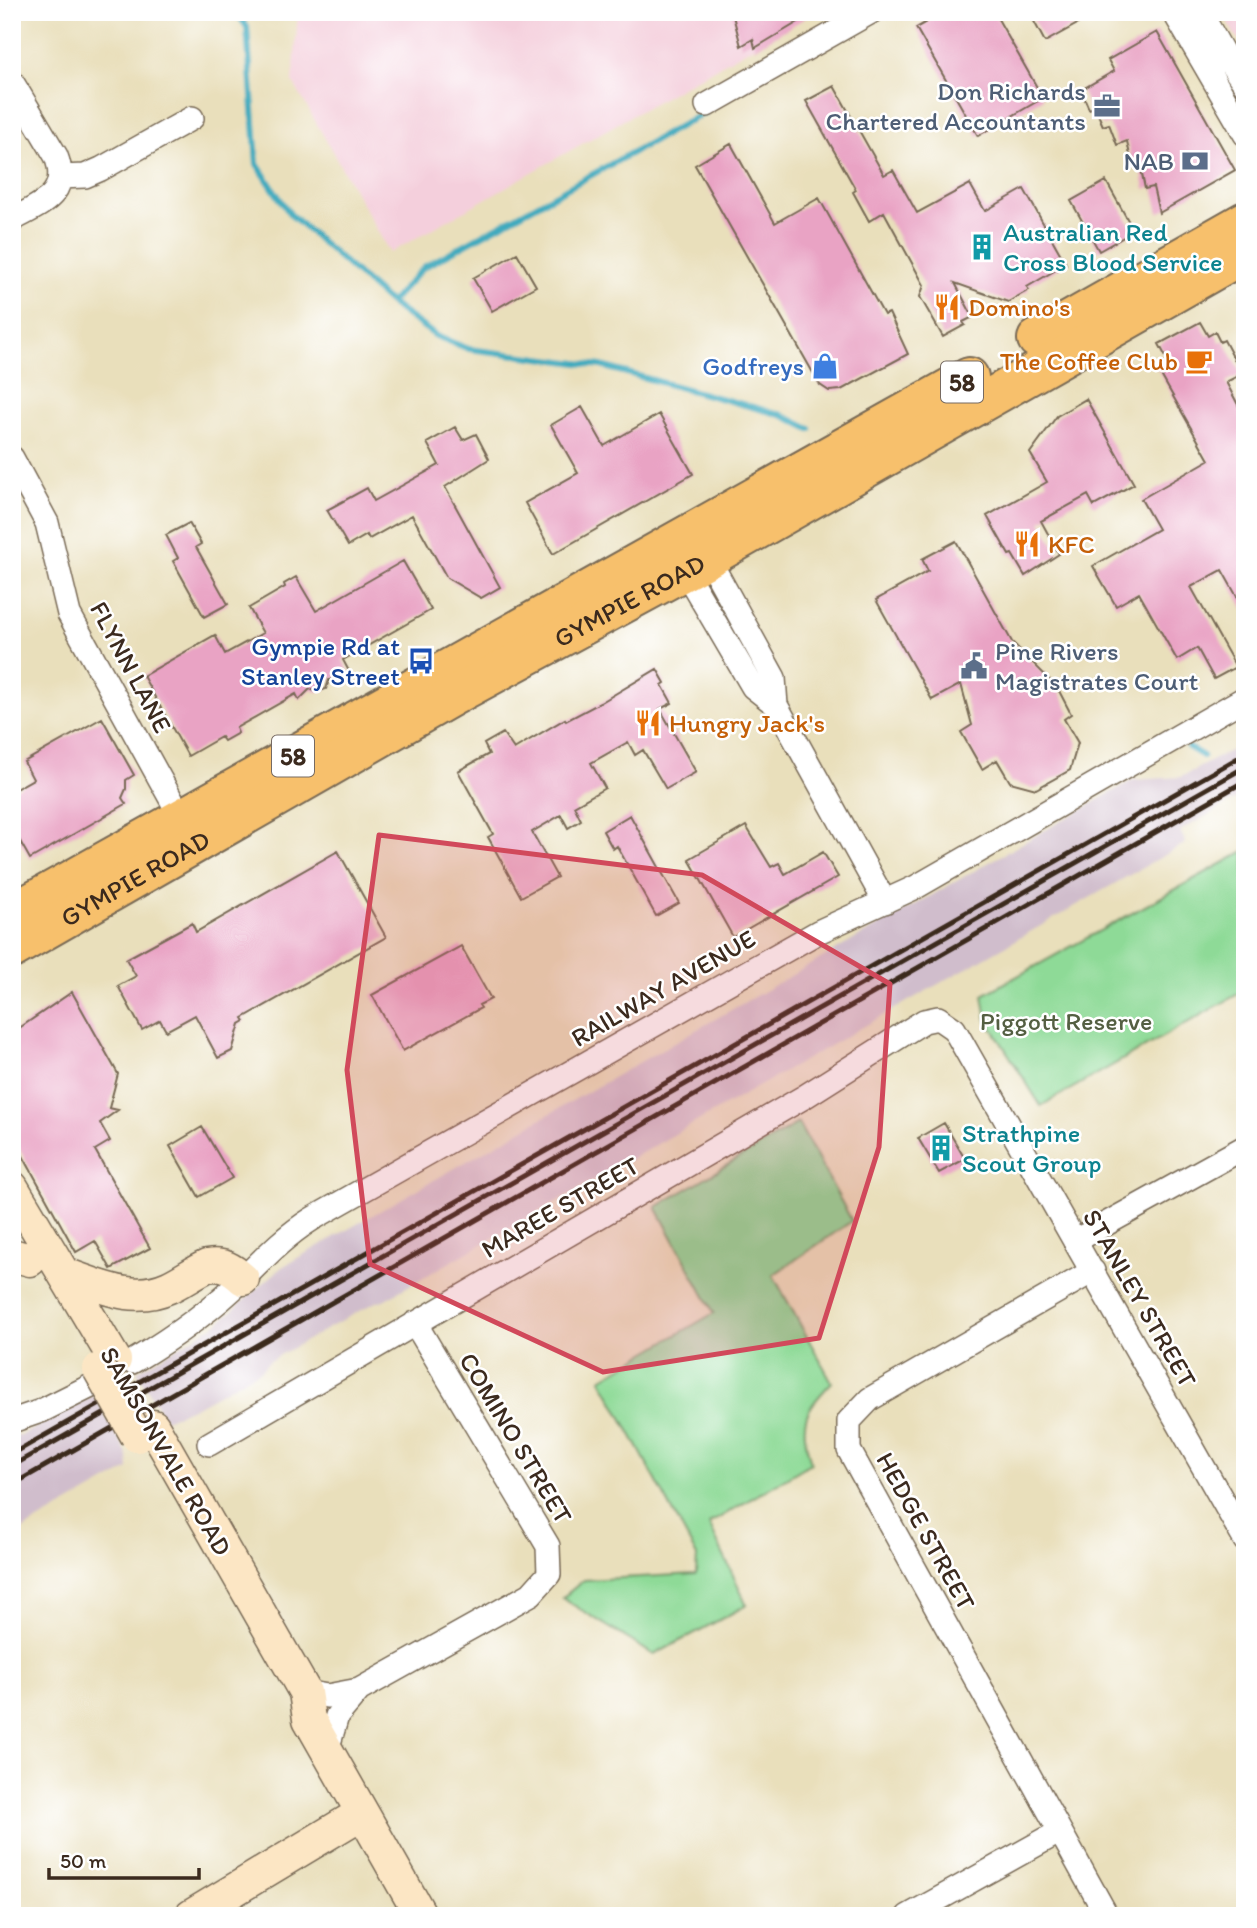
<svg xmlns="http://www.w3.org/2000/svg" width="1257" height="1928" viewBox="0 0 1257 1928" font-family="Itim,sans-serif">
	<rect width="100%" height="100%" fill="#fff"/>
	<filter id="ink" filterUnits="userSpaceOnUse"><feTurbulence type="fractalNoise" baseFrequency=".0143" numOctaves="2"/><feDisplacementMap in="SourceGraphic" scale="14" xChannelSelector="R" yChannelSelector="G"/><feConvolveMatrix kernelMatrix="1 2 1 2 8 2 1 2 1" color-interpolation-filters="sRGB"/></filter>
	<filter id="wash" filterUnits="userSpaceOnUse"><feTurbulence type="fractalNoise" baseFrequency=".00686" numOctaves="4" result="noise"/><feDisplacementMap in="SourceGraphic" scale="28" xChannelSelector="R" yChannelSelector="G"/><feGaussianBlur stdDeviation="1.57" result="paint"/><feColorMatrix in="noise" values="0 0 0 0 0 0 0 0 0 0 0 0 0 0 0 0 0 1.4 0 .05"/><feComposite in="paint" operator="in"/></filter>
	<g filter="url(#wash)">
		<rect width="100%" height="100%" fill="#e9dfbb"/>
		<!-- built -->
		<path fill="#f4cfdc" d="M298,12H814L390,253L293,82Z
			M1222,12H1245V44L1236,37Z"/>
		<!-- industrial -->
		<path fill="#d0bdcc" d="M1245,740V794L1180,831L1186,843L382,1301L376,1302L269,1361L261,1370L194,1407L165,1420L137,1371L218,1323L282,1267L1133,780L1181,777L1243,744Z
			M94,1395L122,1444L128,1457L129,1469L12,1536V1438L22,1435Z"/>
		<!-- green -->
		<path fill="#8eda97" stroke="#64825a" stroke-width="2" d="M1245,851V990L1041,1106L987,1020L983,995Z
			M798,1123L852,1221L773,1275L832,1382C803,1413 799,1420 811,1463L709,1524L747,1605L654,1655L562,1598L584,1580L696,1574L697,1556L601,1379L714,1313L656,1207Z"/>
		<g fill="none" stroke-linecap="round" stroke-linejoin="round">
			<!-- stream -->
			<path stroke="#3faabe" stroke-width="6" d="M236,12L247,27L257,164L290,214L390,303L436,336L469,349L601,366L782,415L810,429
				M390,303L424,267L704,113
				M1188,747L1203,756"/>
		</g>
		<g id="blocks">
			<!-- building -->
			<path fill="#e9a3c4" d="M732,12H815L755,48L753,39L741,46Z
				M944,12H994L1043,98L978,136L916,28Z
				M1029,12H1074L1079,23L1045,42Z
				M1157,32L1235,170L1159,213L1153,187L1145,189L1140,164L1132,165L1127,141L1117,145L1109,124L1103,126L1095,107L1089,109L1081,90L1114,71L1108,60Z
				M834,86L884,175L893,170L917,213L970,184L985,211L1024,189L1066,264L1027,287L1029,290L1008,302L955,283L973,317L963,322L965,325L943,337L920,297L924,285L884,212L869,221L853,192L856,190L806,101Z
				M731,144L775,223L819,198L884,315L889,313L908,354L841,390L829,391L820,385L695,165Z
				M1106,181L1134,231L1099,251L1071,201Z
				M517,253L536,286L492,311L473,278Z
				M1200,322L1208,336L1215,332L1220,342L1224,340L1242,374L1226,382L1245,418V611L1222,570L1191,587L1236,667L1214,679L1197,648L1177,660L1139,593L1116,606L1093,566L1158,529L1141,499L1209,460L1157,368L1168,361L1159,344Z
				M1086,399L1134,484L1094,506L1088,495L1041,521L1059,554L1025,576L1012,554L1009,555L987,516L1047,482L1030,453L1057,416Z
				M582,407L604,446L659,414L693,474L553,554L525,503L578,473L551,425Z
				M455,427L463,440L476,434L489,459L445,487L500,587L481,598L447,578L412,515L369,539L367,535L348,546L327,510L367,488L374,501L439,465L427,443Z
				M189,523L201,544L196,547L228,604L204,617L173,561L178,558L166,535Z
				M956,541L1012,642L1057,687L1071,714L1064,719L1078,743L1070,770L1036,789L1010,782L997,760L982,769L961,732L972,725L961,684L932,700L876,600L928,571L922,559Z
				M403,561L431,610L343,660L351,675L329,680L326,689L317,692L310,689L299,700L296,694L236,728L238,733L224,741L221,737L188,756L143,676L215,635L225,654L263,633L249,608L285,587L284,584L296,577L316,611Z
				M657,669L665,683L662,685L672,703L660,709L696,772L666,789L643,750L635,755L628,742L591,763L605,788L574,806L581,820L568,828L561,815L532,832L557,877L521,897L488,837L493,834L458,771L489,754L484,744L503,733L514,749L565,719L566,721L600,703Z
				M102,718L134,775L126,780V789L122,798L126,804L30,859L12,827V791L33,779L24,762Z
				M630,815L679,903L656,916L617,846L613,849L603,831Z
				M746,826L771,867L779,863L785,874L823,852L838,877L733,937L689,859Z
				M338,851L386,937L243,1018L245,1021L240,1024L232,1051L218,1058L195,1015L166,1031L160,1020L142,1030L118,986L136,976L126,959L192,923L196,932Z
				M461,946L491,999L479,1005L481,1008L403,1051L372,995Z
				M72,992L118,1074L109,1108L118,1110L100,1123L110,1141L95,1150L150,1248L111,1269L95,1241L76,1252L12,1136V1033Z
				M944,1123L965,1159L939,1173L918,1138Z
				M202,1127L232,1178L199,1197L170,1146Z"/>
		</g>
	</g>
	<g filter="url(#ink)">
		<use href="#blocks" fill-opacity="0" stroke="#786955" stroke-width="2"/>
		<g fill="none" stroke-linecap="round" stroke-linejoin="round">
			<!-- street casing -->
			<g stroke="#786955" stroke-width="26">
				<path id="street" d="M1174,12L1245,134
					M1200,12L1223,53L1245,84
					M12,82L56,156C71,195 40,204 12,220
					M707,105L871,12
					M60,177L85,176L101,169L192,118
					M12,458L47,523L69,614L182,819
					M703,549L774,678L776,705L885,902
					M679,561L753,687L776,705
					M1075,1241L1245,1147
					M1093,1271L870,1399L849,1421V1450L1107,1916
					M132,1362C172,1338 210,1312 244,1278C266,1256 285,1236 312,1219L818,932L916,887L1245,698
					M12,1421L41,1411L89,1387
					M209,1444L804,1097L924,1021L938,1018L954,1029L1245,1540
					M305,1692L327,1696L359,1690L531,1594L549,1574L548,1546L415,1323
					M327,1750L337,1716L359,1690
					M908,1916L1059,1832"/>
			</g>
			<!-- secondary casing -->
			<g stroke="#786955" stroke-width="35">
				<path id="secondary" d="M12,1187L115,1360
					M12,1255L30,1260
					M64,1274C99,1285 132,1304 169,1287C182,1281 194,1272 207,1266C223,1263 232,1269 243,1279
					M153,1426L305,1692L309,1719L421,1916
					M191,1916L362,1813"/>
			</g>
			<!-- highway casing -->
			<g stroke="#786955" stroke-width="42">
				<g id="highway">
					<path d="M1037,339L1245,221"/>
					<path d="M12,913L969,377"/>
					<path id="s1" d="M12,949L453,696L708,558L1245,253"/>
				</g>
			</g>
			<!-- street -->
			<use href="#street" stroke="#fff" stroke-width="23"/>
			<!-- secondary -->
			<use href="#secondary" stroke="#fce6c4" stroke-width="32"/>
			<!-- highway -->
			<use href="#highway" stroke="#f7c06c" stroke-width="38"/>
			<!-- rail -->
			<path stroke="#3b2a1e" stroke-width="5" d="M12,1454L1245,754
				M12,1466L1245,767
				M12,1485L1245,781"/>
			<!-- secondary-bridge casing -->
			<g stroke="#786955" stroke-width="35" stroke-linecap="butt">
				<path id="secondary-bridge" d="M99,1369L137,1436"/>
			</g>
			<!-- secondary-bridge -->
			<use href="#secondary-bridge" stroke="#fce6c4" stroke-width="32"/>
		</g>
	</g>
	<!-- marked area -->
	<path fill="#d1495b" fill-opacity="0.2" stroke="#d1495b" stroke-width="5" stroke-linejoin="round" d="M379,835L702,875L890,984L879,1147L819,1338L603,1372L370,1264L347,1070Z"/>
	<!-- icons -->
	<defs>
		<g id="office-bare" transform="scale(2.1)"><path d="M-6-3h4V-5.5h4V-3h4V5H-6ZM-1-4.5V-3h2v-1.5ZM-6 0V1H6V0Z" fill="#5c6f8a" stroke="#fff" stroke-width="2.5" paint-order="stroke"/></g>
		<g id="bank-bare" transform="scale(2.1)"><path d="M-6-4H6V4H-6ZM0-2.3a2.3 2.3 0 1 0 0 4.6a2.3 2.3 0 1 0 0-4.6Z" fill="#5c6f8a" stroke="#fff" stroke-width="2.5" paint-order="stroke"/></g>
		<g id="building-bare" transform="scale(2.1)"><path d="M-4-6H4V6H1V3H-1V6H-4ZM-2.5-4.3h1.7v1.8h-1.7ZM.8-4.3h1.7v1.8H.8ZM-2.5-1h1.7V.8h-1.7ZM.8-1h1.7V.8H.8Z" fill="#0f9aa8" stroke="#fff" stroke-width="2.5" paint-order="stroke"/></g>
		<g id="restaurant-bare" transform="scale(2.1)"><path d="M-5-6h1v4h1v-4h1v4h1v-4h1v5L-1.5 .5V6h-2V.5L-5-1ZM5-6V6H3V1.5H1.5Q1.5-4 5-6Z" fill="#e8710a" stroke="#fff" stroke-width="2.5" paint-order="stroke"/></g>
		<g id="cafe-bare" transform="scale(2.1)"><path d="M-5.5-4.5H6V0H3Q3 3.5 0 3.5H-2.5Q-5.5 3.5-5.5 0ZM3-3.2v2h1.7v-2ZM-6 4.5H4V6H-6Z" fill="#e8710a" stroke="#fff" stroke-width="2.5" paint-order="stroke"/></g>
		<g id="shop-bare" transform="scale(2.1)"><path d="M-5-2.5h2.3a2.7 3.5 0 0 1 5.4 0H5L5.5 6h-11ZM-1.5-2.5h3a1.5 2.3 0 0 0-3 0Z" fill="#3f7fe0" stroke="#fff" stroke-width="2.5" paint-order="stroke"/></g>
		<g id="bus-bare" transform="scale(2.1)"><path d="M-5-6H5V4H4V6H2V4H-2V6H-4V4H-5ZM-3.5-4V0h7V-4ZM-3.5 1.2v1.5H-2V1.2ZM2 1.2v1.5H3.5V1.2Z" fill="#1a4fb4" stroke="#fff" stroke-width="2.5" paint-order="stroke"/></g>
		<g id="civic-bare" transform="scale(2.1)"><path d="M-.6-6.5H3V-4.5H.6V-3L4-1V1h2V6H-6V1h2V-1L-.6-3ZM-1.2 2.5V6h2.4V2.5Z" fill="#5c6f8a" stroke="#fff" stroke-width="2.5" paint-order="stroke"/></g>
	</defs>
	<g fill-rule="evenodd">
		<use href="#office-bare" x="1107" y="106"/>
		<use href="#bank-bare" x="1195" y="161"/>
		<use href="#building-bare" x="982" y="247"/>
		<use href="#restaurant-bare" x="947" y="307"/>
		<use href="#cafe-bare" x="1199" y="361"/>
		<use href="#shop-bare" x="825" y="366"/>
		<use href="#restaurant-bare" x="1027" y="544"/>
		<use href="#bus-bare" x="421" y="661"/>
		<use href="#civic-bare" x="974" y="666"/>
		<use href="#restaurant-bare" x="648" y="723"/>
		<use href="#building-bare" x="941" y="1148"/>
	</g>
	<g text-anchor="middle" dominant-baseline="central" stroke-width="5" stroke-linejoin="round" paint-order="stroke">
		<!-- shield labels -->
		<g fill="#fff" stroke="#766a62" stroke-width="2">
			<rect x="941" y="361.5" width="42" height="41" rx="5"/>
			<rect x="272" y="735.5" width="42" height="41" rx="5"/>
		</g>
		<g font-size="24" font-weight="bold" fill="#3b2a1e">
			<text x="962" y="382">58</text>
			<text x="293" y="756">58</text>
		</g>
		<!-- service labels -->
		<g font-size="26" fill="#4e5e75" stroke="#fff" text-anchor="end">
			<text x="1086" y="91">Don Richards<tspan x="1086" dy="30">Chartered Accountants</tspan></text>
			<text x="1174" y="161">NAB</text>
			<text x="995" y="651" text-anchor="start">Pine Rivers<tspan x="995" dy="30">Magistrates Court</tspan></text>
		</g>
		<!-- culture labels -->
		<g font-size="26" fill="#0d838f" stroke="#fff" text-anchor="start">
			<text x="1003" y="232">Australian Red<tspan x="1003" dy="30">Cross Blood Service</tspan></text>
			<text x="962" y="1133">Strathpine<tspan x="962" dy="30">Scout Group</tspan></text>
		</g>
		<!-- food labels -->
		<g font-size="26" fill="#c56008" stroke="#fff" text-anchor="start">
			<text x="968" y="307">Domino's</text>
			<text x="1178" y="361" text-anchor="end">The Coffee Club</text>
			<text x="1048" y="544">KFC</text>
			<text x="669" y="723">Hungry Jack's</text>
		</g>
		<!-- shop labels -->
		<g font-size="26" fill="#366cbe" stroke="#fff" text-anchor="end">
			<text x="804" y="366">Godfreys</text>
		</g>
		<!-- street labels -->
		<g font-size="26" fill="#3b2a1e" stroke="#fff">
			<text stroke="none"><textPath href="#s1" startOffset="709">GYMPIE ROAD</textPath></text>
			<text transform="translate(131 667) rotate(62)">FLYNN LANE</text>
			<text stroke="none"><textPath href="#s1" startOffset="142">GYMPIE ROAD</textPath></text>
			<text transform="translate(663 988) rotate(-30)">RAILWAY AVENUE</text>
			<text transform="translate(560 1207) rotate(-30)">MAREE STREET</text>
			<text transform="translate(1140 1298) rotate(60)">STANLEY STREET</text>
			<text transform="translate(516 1438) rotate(59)">COMINO STREET</text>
			<text transform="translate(166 1451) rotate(60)">SAMSONVALE ROAD</text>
			<text transform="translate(926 1531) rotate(61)">HEDGE STREET</text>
		</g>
		<!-- transit labels -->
		<g font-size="26" fill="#164399" stroke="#fff" text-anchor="end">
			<text x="400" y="646">Gympie Rd at<tspan x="400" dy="30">Stanley Street</tspan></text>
		</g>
		<!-- park labels -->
		<g font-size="26" fill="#545f42" stroke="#fff">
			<text x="1066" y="1021">Piggott Reserve</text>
		</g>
	</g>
	<!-- margin -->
	<rect width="1257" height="1928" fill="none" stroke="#fff" stroke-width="42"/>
	<!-- scale -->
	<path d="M49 1868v10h150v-10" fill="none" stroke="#3b2a1e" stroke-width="3.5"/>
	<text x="60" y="1868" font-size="21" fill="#3b2a1e" stroke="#ffffff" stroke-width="5" paint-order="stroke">50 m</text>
</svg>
